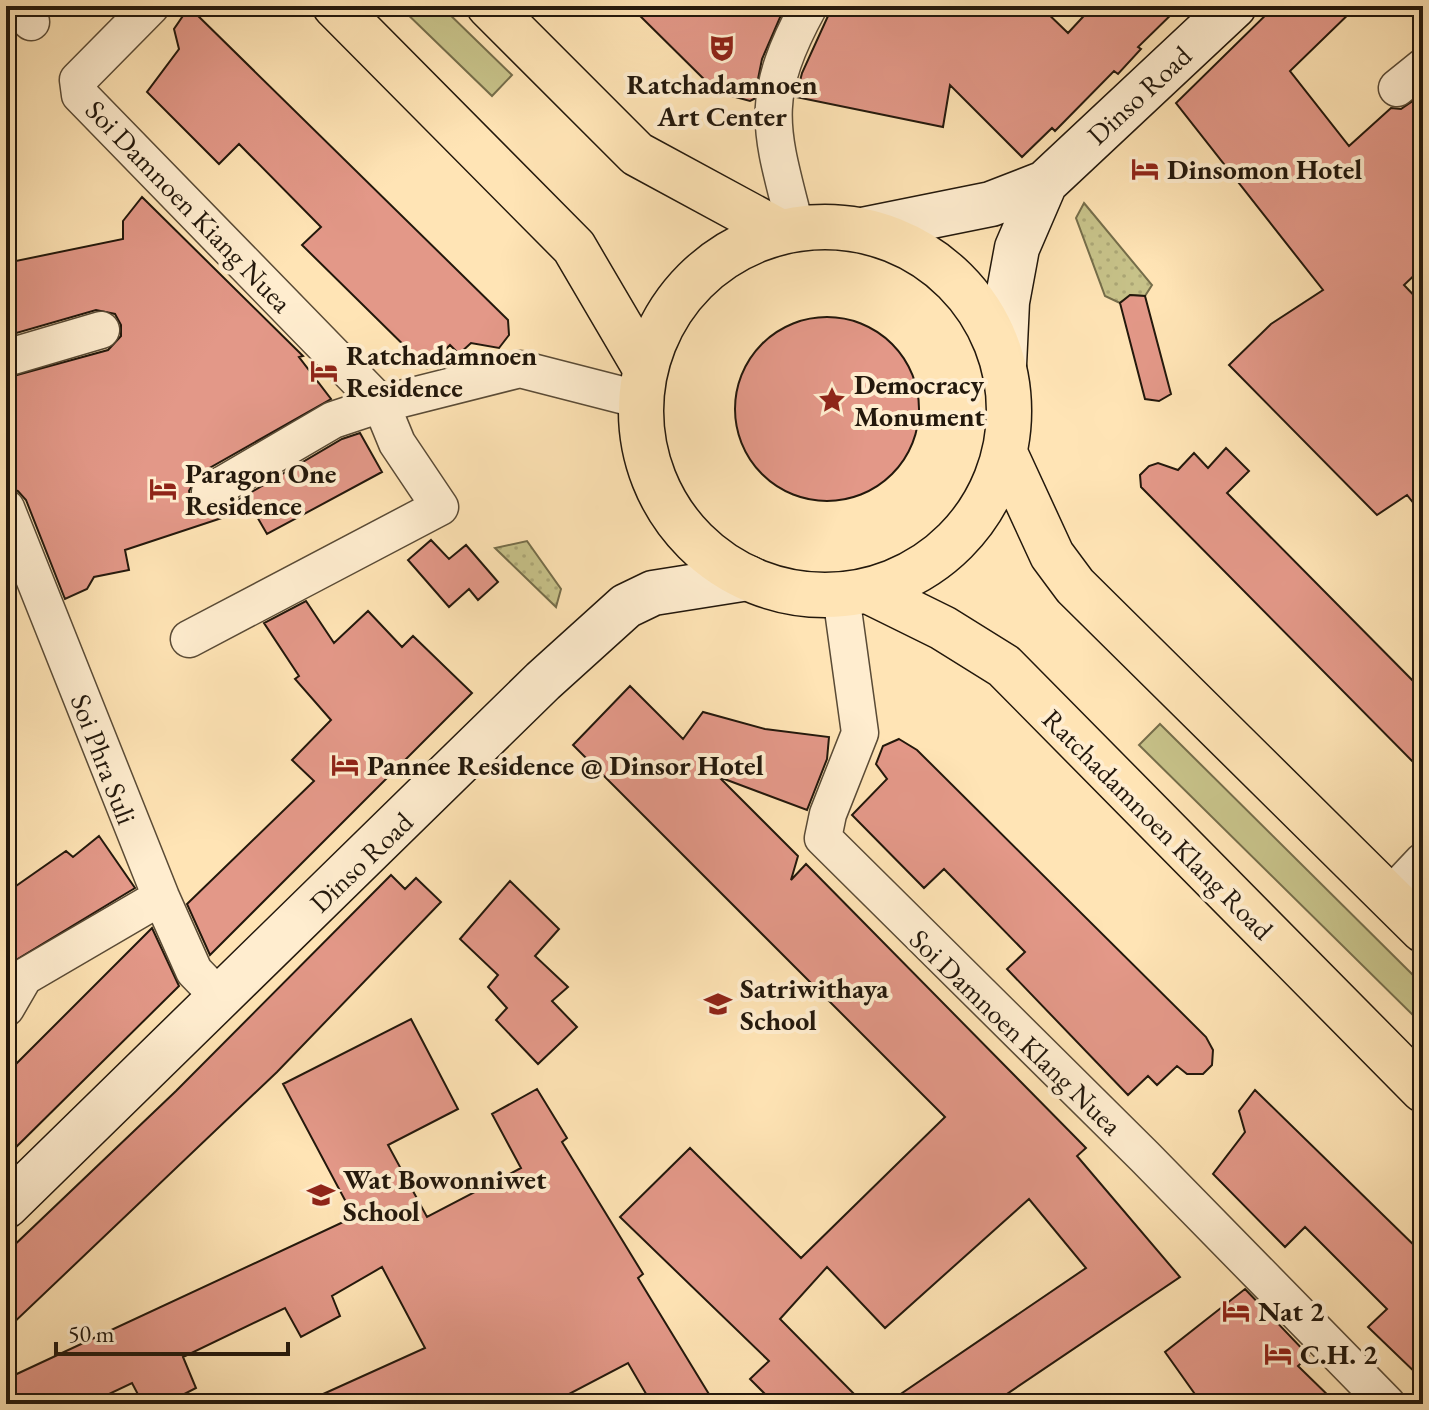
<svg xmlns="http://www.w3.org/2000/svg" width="1429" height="1410" viewBox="0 0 1429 1410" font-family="'EB Garamond',serif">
	<defs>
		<pattern id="garden-dots" width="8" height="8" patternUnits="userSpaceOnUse" patternTransform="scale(2)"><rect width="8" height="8" fill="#c7c289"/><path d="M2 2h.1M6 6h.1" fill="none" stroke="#aba675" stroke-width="1.8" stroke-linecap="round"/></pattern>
	</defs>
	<rect width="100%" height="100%" fill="#ffe4b5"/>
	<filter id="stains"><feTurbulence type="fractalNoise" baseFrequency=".0025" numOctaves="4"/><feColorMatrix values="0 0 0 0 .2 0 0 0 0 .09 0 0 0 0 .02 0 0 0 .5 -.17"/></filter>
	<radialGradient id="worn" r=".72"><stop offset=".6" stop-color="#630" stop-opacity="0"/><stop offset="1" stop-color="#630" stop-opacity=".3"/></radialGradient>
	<!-- grass -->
	<path fill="#c7c289" stroke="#756d4a" stroke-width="2" d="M399,6H441L512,75L492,96Z
		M1160,724L1423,985V1025L1139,745Z"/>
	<!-- garden -->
	<path fill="url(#garden-dots)" stroke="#756d4a" stroke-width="2" d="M1084,203L1152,285L1145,296L1131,295L1120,303L1105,296L1076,218Z
		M527,541L561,589L556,607L495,548Z"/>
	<!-- building -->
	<path fill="#e39888" stroke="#23180c" stroke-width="2" d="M630,6H785L762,59L754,99L750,101L717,92Z
		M897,6H1040L1068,33L1093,6H1180L1138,47L1141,49L1118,74L1114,71L1055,131L1052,128L1022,157L950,85L943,127L796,97L802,73L828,16Z
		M1275,6H1357L1290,71L1349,146L1391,108L1401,109L1423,94V267L1404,285L1423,305V515L1407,495L1377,515L1229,365L1271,324L1323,290L1176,103Z
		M189,7L508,320L509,335L499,348L471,343L459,354L450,345L427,368L302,245L321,227L239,144L219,164L147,92L179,49L174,29Z
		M142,197L303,356L299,357L331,399L199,474L189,491L192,503L209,513L221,510L342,439L360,433L382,472L267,534L252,508L125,550L129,570L94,577L87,589L65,599L26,500L18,491L8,487L6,481V442L14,440L6,405V378L108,350L121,336V325L115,314L96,310L6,336V263L123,239V221Z
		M1130,295L1145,296L1171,394L1159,401L1145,399L1120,303Z
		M735 409a92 92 0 1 1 184 0a92 92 0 1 1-184 0Z
		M1226,448L1249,471L1227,493L1423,691V772L1141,487L1140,475L1149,466L1158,463L1178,470L1194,453L1208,468Z
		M431,540L449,559L466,545L498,582L478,600L469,589L449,607L408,560Z
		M306,601L334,643L368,611L402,647L413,636L472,693L210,955L187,904L314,781L292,760L331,720L295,679L299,676L264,623Z
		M630,686L683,739L703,712L765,729L829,737L827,759L807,810L719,777L798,856L791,880L806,864L1086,1148L1077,1156L1180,1277L992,1404H886L1086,1268L1029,1199L885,1328L827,1267L780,1319L864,1404H775L750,1379L769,1361L620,1217L690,1148L801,1258L945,1117L573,745Z
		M899,739L917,750L1206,1037L1213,1050L1212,1065L1203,1074H1187L1177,1066L1157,1085L1148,1076L1128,1095L1007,969L1025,952L944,869L924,888L852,815L887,779L876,764L883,746Z
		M99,836L135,888L6,966V893L66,851L73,857Z
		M391,875L405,889L416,878L441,902L277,1072L6,1330V1253L176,1091Z
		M510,881L559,929L535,956L568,987L552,1001L577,1027L538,1064L496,1020L507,1008L488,987L498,975L460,939Z
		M152,928L179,986L6,1157V1074Z
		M411,1019L458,1109L388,1145L427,1217L521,1168L492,1114L537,1089L567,1138L562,1142L643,1274L638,1278L715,1404H652L628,1363L550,1404H301L425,1348L382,1267L332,1296L340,1316L301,1337L285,1308L183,1357L196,1388L165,1404H143L132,1383L88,1404H6V1379L354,1217L283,1084Z
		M1255,1090L1423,1254V1380L1368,1327L1387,1309L1305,1227L1285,1247L1213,1174L1245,1132L1239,1111Z
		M1245,1289L1309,1356L1298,1366L1337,1404H1202L1165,1352Z"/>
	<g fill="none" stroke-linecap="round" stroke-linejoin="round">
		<!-- street casing -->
		<g stroke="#5a4b36" stroke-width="39">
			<path id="street" d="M14,6L31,22
				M151,6L78,80L80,95L381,404L397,443L440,507L189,639
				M1397,88L1423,67
				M796,229C771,130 757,101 809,6
				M6,358L101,330
				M210,492L333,420L381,404L520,369L641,400
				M6,508L161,897L194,971L221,999
				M841,595L860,733L828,814L823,838L1145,1157L1387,1404
				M1389,897L1423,861
				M6,1008L24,977L161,897"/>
		</g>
		<!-- secondary casing -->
		<g stroke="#23180c" stroke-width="47">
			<path id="secondary" d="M862,230L991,204L1045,183L1234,6
				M1004,365L1007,302L1017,248L1045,183
				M6,1206L543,681L626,606L653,593L748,578"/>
		</g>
		<!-- primary casing -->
		<g stroke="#23180c" stroke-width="47">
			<path id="primary" d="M335,6L574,247L645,368
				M489,6L637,154L779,231
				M641 411a184 184 0 1 1 368 0a184 184 0 1 1-368 0Z
				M1005,453L1052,555L1075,586L1423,930
				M868,591L943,628L1004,666L1423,1090"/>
		</g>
		<!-- street -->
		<use href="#street" stroke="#ffedcf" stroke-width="36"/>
		<!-- secondary -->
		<use href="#secondary" stroke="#ffedcf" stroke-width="44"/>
		<!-- primary -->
		<use href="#primary" stroke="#ffe4b5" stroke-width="44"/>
	</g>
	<!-- icons -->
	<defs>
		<g id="theatre-bare" transform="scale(2.16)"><path d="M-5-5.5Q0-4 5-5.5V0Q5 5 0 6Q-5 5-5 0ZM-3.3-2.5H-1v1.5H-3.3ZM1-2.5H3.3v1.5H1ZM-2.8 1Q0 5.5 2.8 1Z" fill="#8f2418" stroke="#ffedcf" stroke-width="2.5" paint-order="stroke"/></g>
		<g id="hotel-bare" transform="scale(2.16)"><path d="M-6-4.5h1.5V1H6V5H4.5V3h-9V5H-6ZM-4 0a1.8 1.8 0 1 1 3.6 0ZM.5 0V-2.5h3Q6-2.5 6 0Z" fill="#8f2418" stroke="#ffedcf" stroke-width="2.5" paint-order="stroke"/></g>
		<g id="sight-bare" transform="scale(2.16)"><path d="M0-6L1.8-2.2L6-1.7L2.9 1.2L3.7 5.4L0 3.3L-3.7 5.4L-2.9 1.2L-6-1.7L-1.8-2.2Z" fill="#8f2418" stroke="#ffedcf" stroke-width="2.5" paint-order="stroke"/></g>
		<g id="school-bare" transform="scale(2.16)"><path d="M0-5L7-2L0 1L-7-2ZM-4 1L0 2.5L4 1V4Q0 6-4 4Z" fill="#8f2418" stroke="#ffedcf" stroke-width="2.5" paint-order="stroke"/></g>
	</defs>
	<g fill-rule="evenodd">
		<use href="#theatre-bare" x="722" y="48"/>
		<use href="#hotel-bare" x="1145" y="169"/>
		<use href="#hotel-bare" x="324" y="371"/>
		<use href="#sight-bare" x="832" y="400"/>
		<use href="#hotel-bare" x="163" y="489"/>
		<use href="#hotel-bare" x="345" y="765"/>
		<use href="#school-bare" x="718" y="1004"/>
		<use href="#school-bare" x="321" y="1195"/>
		<use href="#hotel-bare" x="1236" y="1311"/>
		<use href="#hotel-bare" x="1278" y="1354"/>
	</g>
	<g text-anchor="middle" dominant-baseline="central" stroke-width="8" stroke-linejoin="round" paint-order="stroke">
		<!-- poi labels -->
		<g font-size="28" font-weight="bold" fill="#23180c" stroke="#ffedcf" text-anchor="start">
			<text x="722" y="84" text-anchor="middle">Ratchadamnoen<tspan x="722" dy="32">Art Center</tspan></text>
			<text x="1167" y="169">Dinsomon Hotel</text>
			<text x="346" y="355">Ratchadamnoen<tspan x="346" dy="32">Residence</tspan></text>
			<text x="854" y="384">Democracy<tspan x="854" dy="32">Monument</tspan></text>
			<text x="185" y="473">Paragon One<tspan x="185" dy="32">Residence</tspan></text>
			<text x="367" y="765">Pannee Residence @ Dinsor Hotel</text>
			<text x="740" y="988">Satriwithaya<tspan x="740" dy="32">School</tspan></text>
			<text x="343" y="1179">Wat Bowonniwet<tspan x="343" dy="32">School</tspan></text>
			<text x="1258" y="1311">Nat 2</text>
			<text x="1300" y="1354">C.H. 2</text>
		</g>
		<!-- street labels -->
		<g font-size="28" fill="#23180c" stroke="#ffedcf">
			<text transform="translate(1139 95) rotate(-43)">Dinso Road</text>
			<text transform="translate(189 206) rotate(46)">Soi Damnoen Kiang Nuea</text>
			<text transform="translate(104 759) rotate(69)">Soi Phra Suli</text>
			<text transform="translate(1158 824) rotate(45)">Ratchadamnoen Klang Road</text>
			<text transform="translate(361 862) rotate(-44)">Dinso Road</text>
			<text transform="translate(1016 1032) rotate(44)">Soi Damnoen Klang Nuea</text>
		</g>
	</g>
	<!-- margin -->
	<rect width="1429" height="1410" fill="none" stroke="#ffe4b5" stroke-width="32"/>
	<rect x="8" y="8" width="1413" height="1394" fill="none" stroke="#23180c" stroke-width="4"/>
	<rect x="16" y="16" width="1397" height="1378" fill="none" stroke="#23180c" stroke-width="2"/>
	<!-- scale -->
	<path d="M56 1342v12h232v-12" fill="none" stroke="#23180c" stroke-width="4"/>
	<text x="68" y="1342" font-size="24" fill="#23180c" stroke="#ffedcf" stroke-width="6" paint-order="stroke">50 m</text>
	<rect width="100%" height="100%" filter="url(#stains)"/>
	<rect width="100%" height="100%" fill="url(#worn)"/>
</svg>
